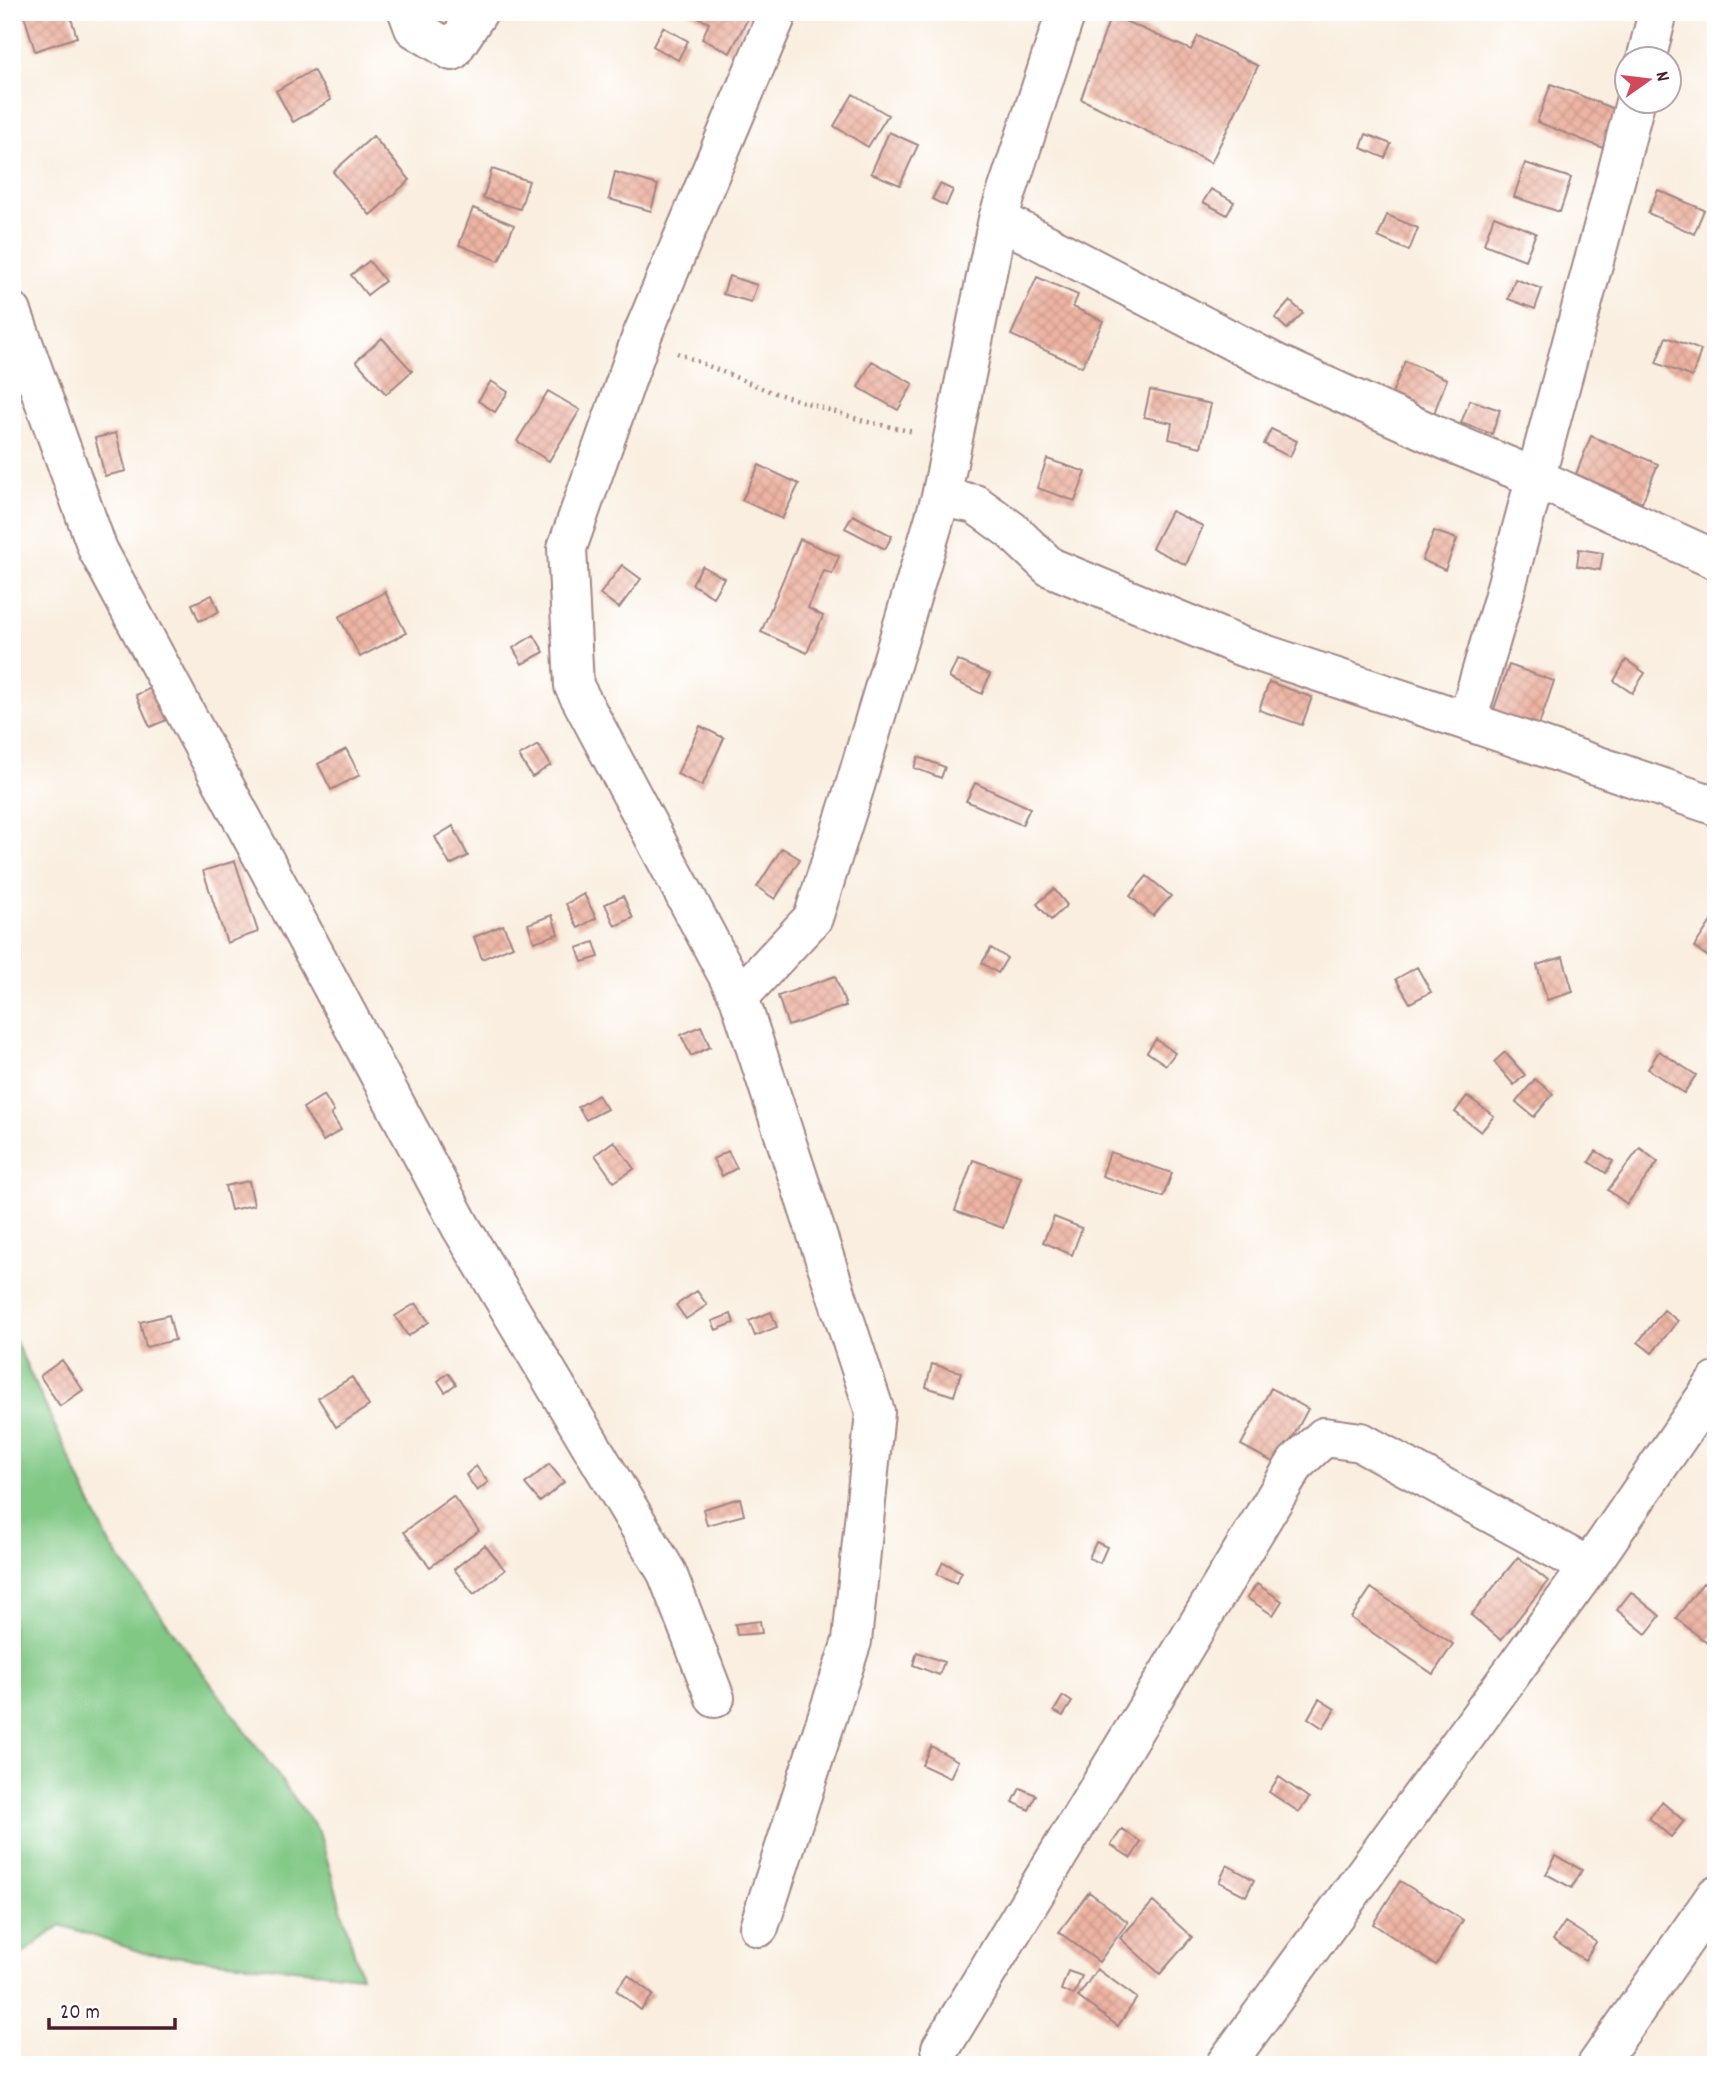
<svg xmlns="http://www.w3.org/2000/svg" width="1728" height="2077" viewBox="0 0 1728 2077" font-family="Dekko,sans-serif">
	<defs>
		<pattern id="building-cross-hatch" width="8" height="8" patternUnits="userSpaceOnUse" patternTransform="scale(1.75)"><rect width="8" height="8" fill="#edb4a3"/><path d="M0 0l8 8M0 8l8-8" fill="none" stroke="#cd9a8c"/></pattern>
	</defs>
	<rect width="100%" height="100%" fill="#fff"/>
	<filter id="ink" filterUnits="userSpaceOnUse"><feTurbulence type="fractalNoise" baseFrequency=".0143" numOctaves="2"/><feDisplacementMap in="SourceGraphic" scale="14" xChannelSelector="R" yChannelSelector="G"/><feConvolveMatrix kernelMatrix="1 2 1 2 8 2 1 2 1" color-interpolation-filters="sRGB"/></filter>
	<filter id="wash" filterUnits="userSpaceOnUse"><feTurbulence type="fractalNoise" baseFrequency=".00686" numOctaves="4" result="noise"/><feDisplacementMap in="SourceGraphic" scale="28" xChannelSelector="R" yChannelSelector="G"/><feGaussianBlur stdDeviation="1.57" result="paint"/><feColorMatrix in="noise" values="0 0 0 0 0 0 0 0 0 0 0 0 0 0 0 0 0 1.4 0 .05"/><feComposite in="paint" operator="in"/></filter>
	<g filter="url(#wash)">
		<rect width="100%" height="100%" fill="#f9eedf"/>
		<!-- garden -->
		<path fill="#80c884" stroke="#657458" stroke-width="2" d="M12,1334L110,1545L319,1832L361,1976L144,1953L61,1925L12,1962Z"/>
		<g id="blocks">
			<!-- building -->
			<path fill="url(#building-cross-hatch)" d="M23,12H69L77,37L35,51Z
				M688,12H751L730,53L702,39L709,23Z
				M1111,15L1191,50L1198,36L1258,66L1211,163L1081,99Z
				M663,27L688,41L678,60L653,46Z
				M313,70L331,100L293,122L276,91Z
				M1551,84L1617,110L1603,148L1537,122Z
				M853,94L888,115L868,147L834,126Z
				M889,132L918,145L900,185L871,173Z
				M1366,134L1391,144L1385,158L1361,148Z
				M373,136L410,180L370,215L333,172Z
				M1525,163L1571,178L1560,212L1514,197Z
				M492,169L529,181L520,209L483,198Z
				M615,172L658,185L651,211L609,199Z
				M940,184L953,190L946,206L932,199Z
				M1211,189L1234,202L1227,215L1203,202Z
				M1658,190L1704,210L1694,234L1648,213Z
				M473,208L514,225L499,261L459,245Z
				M1387,215L1418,228L1409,251L1378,237Z
				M1494,216L1536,233L1525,260L1484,244Z
				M369,261L385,281L367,295L351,275Z
				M729,276L757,285L751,302L723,294Z
				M1037,277L1078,295L1073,307L1103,321L1082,367L1011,335Z
				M1515,279L1542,289L1535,309L1508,299Z
				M1290,301L1303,313L1287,329L1275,318Z
				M1666,337L1701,350L1692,377L1656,363Z
				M382,338L412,371L386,394L356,361Z
				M872,361L913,384L898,410L858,387Z
				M1405,361L1447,379L1434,413L1391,396Z
				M491,381L508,392L495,412L478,401Z
				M1150,390L1211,404L1201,447L1169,439L1172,423L1144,417Z
				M548,391L580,410L549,461L517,441Z
				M1470,400L1500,410L1492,434L1461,423Z
				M1271,429L1297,441L1290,457L1264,444Z
				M116,433L126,471L105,476L95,438Z
				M1591,436L1658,464L1642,503L1576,474Z
				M1047,459L1086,472L1075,501L1037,488Z
				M759,465L799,484L782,519L742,500Z
				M1171,511L1203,526L1186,565L1152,548Z
				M853,515L892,536L885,549L845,528Z
				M1434,531L1457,539L1445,570L1422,560Z
				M800,539L839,556L832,574L824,571L808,608L823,616L807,653L761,632Z
				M1579,549L1603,553L1600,570L1577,566Z
				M622,565L641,579L619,608L600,594Z
				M702,566L724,578L713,597L692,584Z
				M385,592L406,633L360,657L339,617Z
				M212,595L219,612L199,621L192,604Z
				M534,635L544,652L522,664L513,648Z
				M957,660L990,674L982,694L949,678Z
				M1626,660L1645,673L1632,693L1614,681Z
				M1509,665L1554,681L1538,728L1493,712Z
				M1269,682L1312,697L1302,725L1259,710Z
				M155,686L169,719L150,727L136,695Z
				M700,726L724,738L702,786L677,774Z
				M538,745L551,765L532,777L519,756Z
				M346,749L360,775L331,790L318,764Z
				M918,757L945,767L941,778L914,768Z
				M975,783L1030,808L1022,825L966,801Z
				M453,826L468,856L450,865L435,837Z
				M782,848L800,859L775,899L757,887Z
				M235,861L258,932L227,943L203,871Z
				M1147,876L1171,896L1153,916L1130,896Z
				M1054,889L1067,905L1051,920L1037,904Z
				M584,894L596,918L578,928L566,904Z
				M623,896L633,918L615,926L605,904Z
				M1716,914V962L1694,947Z
				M552,915L558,934L534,942L528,924Z
				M503,925L513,946L482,959L474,937Z
				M594,942L599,957L582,962L577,948Z
				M991,948L1007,958L998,973L982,963Z
				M1563,957L1573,992L1547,1000L1537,965Z
				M1417,967L1431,992L1410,1003L1396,979Z
				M835,976L846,1006L788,1026L778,996Z
				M701,1026L710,1047L691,1056L681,1035Z
				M1156,1039L1175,1053L1166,1065L1147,1052Z
				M1659,1051L1696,1075L1684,1093L1648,1069Z
				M1505,1052L1525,1075L1514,1085L1494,1062Z
				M1535,1079L1553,1094L1534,1117L1516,1102Z
				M324,1095L334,1112L331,1114L341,1130L323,1141L303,1108Z
				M598,1095L607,1109L586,1120L578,1107Z
				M1467,1096L1494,1116L1481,1132L1455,1112Z
				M614,1141L634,1169L614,1182L595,1155Z
				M1640,1148L1658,1162L1627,1204L1608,1190Z
				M728,1151L737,1168L722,1176L713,1159Z
				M1596,1151L1613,1161L1606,1173L1589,1162Z
				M1110,1152L1172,1173L1163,1197L1102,1176Z
				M973,1160L1021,1177L1003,1228L955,1211Z
				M249,1181L254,1205L231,1210L225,1186Z
				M1054,1217L1082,1228L1072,1255L1043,1242Z
				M697,1291L707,1305L686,1319L676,1305Z
				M416,1303L429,1322L408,1336L395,1316Z
				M1664,1310L1678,1321L1652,1353L1638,1342Z
				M771,1312L777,1327L755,1336L749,1321Z
				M731,1314L734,1323L716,1330L712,1321Z
				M169,1315L175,1340L146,1347L140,1322Z
				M62,1360L83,1390L60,1406L40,1376Z
				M932,1364L961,1372L954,1396L926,1387Z
				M448,1373L456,1384L445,1392L438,1381Z
				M352,1377L369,1406L336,1427L318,1398Z
				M1271,1388L1308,1409L1278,1465L1241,1445Z
				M549,1464L564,1482L540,1502L525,1484Z
				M476,1466L488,1482L477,1491L466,1475Z
				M453,1496L479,1531L430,1567L404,1532Z
				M740,1498L744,1515L707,1525L703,1509Z
				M1096,1542L1107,1547L1100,1563L1089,1558Z
				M485,1545L505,1570L474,1594L454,1569Z
				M1518,1557L1548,1581L1501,1640L1471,1615Z
				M943,1562L962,1572L956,1583L937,1574Z
				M1703,1583L1716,1594V1632L1707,1643L1676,1618Z
				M1257,1584L1282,1601L1273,1615L1247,1598Z
				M1371,1588L1453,1644L1433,1674L1351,1618Z
				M1631,1592L1660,1616L1646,1634L1617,1610Z
				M760,1621L762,1633L737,1635L735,1624Z
				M917,1652L944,1662L939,1675L913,1665Z
				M1063,1696L1072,1702L1063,1716L1054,1711Z
				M1319,1699L1335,1709L1323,1728L1308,1718Z
				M931,1746L958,1761L950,1778L922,1765Z
				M1279,1777L1309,1798L1299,1812L1269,1792Z
				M1020,1788L1036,1795L1029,1810L1013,1802Z
				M1662,1802L1684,1821L1671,1837L1649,1818Z
				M1122,1829L1141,1842L1131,1858L1111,1845Z
				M1556,1856L1582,1870L1572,1888L1546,1874Z
				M1227,1865L1254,1880L1246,1896L1219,1882Z
				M1400,1881L1463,1920L1436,1965L1373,1924Z
				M1089,1892L1128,1922L1099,1962L1059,1932Z
				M1153,1902L1192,1937L1160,1974L1120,1938Z
				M1565,1922L1596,1942L1585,1960L1553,1940Z
				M1097,1969L1137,1998L1118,2026L1078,1997Z
				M1068,1971L1082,1976L1074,1995L1061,1990Z
				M628,1975L653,1995L641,2010L616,1990Z"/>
		</g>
	</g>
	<g filter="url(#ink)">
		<use href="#blocks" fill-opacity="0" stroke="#a28685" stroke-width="2"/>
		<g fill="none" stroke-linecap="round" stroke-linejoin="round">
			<!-- minor casing -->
			<g stroke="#a28685" stroke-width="42">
				<path id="minor" d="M408,12L414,28L452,51L478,12
					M1646,60L1658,12
					M998,219L1277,364L1450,442L1534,477L1716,560
					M12,312L98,550L461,1227L667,1573L715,1698
					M941,497L975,504L1011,530L1050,567L1243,647L1467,721L1716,806
					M1467,721L1502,602L1609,205L1635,102
					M739,997L813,918L855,786L941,497L998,219L1066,12
					M759,1927L852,1641L875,1412L739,997L574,686L567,548L641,338L778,12
					M941,2048L1296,1463L1324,1437L1361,1442L1589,1567
					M1225,2065L1589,1567L1716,1382
					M1597,2065L1716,1895"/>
			</g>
			<!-- path -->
			<path stroke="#a28685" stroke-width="4.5" stroke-dasharray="2 5" stroke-linecap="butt" d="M677,353L769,391L864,421L914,432"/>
			<!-- minor -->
			<use href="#minor" stroke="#fff" stroke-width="38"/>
		</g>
	</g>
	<!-- margin -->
	<rect width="1728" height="2077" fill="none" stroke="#fff" stroke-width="42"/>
	<!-- north arrow -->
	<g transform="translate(1648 80) rotate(76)"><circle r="33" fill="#ffffff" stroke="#b7a5aa" stroke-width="2"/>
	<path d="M0-5L12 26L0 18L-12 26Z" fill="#d1495b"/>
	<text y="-10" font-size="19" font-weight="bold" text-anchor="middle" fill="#4a1f2b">N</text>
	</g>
	<!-- scale -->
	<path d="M49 2018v10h126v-10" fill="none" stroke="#4a1f2b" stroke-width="3.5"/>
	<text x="60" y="2018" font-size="21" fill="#4a1f2b" stroke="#ffffff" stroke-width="5" paint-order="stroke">20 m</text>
</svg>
